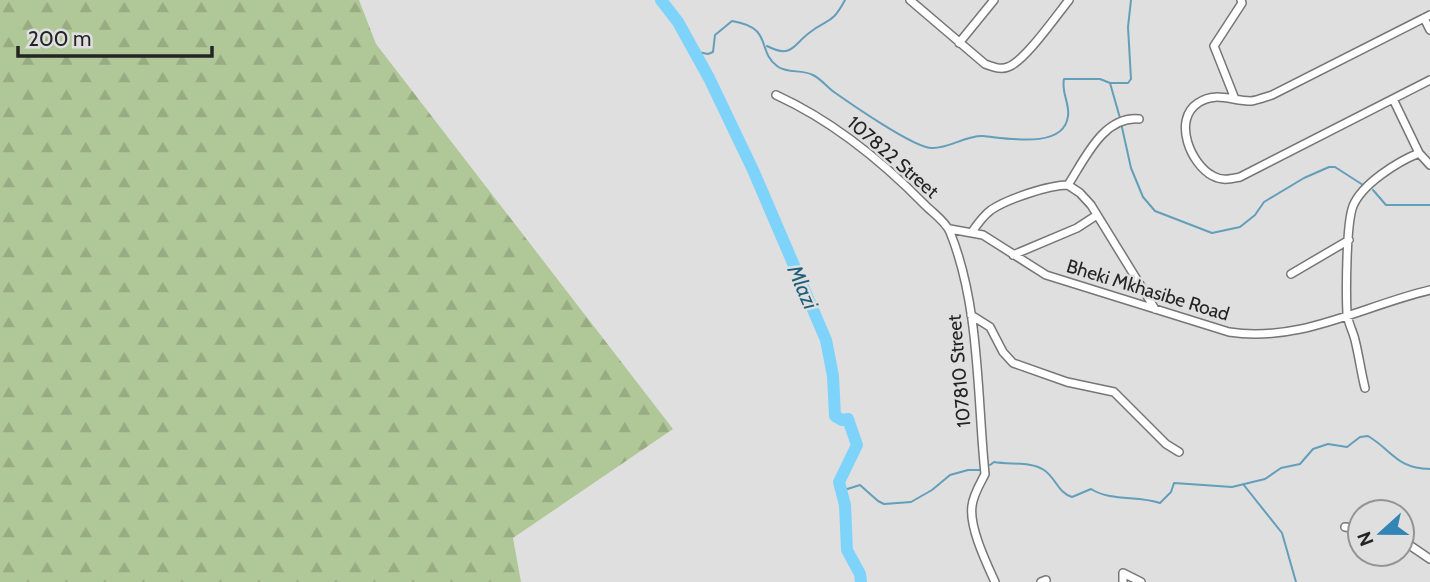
<svg xmlns="http://www.w3.org/2000/svg" width="1430" height="582" viewBox="0 0 1430 582" font-family="Cabin,sans-serif">
	<defs>
		<pattern id="forest-firs" width="22" height="20" patternUnits="userSpaceOnUse" patternTransform="scale(1.75)"><rect width="22" height="20" fill="#b0c897"/><path d="M5 1l3.5 6h-7zM16 11l3.5 6h-7z" fill="#97ac82"/></pattern>
	</defs>
	<rect width="100%" height="100%" fill="#dfdfe0"/>
	<!-- forest -->
	<path fill="url(#forest-firs)" d="M0,0H359L376,44L673,429L513,538L521,582H0Z"/>
	<g fill="none" stroke-linecap="round" stroke-linejoin="round">
		<!-- stream -->
		<path stroke="#639eba" stroke-width="2" d="M767,46C792,59 793,45 809,33C829,17 831,26 845,0
			M693,51L708,54L713,52L715,35L732,21C774,28 756,50 777,66C787,74 802,69 813,75C821,79 827,87 834,92C851,104 913,147 931,148C949,149 966,135 983,136C1006,138 1064,150 1068,116C1070,104 1061,92 1064,79H1100L1110,83L1120,118
			M1111,83H1128L1131,79L1128,27L1131,0
			M1121,123L1131,168L1143,197L1155,211L1212,233L1240,227L1255,215L1264,202L1304,178L1329,167H1335L1363,185
			M1373,190L1386,205H1430
			M990,465L994,462C1010,465 1031,461 1044,470C1056,478 1058,493 1072,497L1091,489C1112,502 1137,495 1160,503L1171,492L1174,483L1232,487L1265,479L1281,468L1300,464L1313,449L1328,444L1347,447L1360,437L1368,436C1393,451 1396,468 1430,469
			M1243,484L1282,533L1296,582
			M841,491L860,485L878,501L884,504L911,502L932,490L950,475L968,470H982"/>
		<!-- river -->
		<path stroke="#7ed3fa" stroke-width="12" d="M661,0L678,22L709,78L753,170L826,340L833,376L835,416L842,420L848,419L857,445L839,482L845,505L847,550L860,574L861,582"/>
		<!-- minor casing -->
		<g stroke="#767677" stroke-width="10">
			<path id="minor" d="M910,0L985,64C993,67 1000,70 1008,67C1025,61 1056,16 1069,0
				M1430,15L1272,95C1265,97 1258,100 1251,101C1232,101 1215,91 1198,103C1172,120 1191,165 1213,176C1222,181 1230,179 1240,177L1430,80
				M1424,18L1430,30
				M959,43L994,0
				M776,95C833,121 881,160 925,205C933,213 946,222 950,232C980,306 977,396 985,474C980,484 973,495 972,506C969,527 986,562 995,582
				M1235,99L1214,46L1242,3L1241,0
				M1393,99L1419,153L1430,165
				M1068,185L1080,193L1091,205L1155,309
				M1068,185C1085,159 1103,116 1139,119
				M950,229L983,235L1046,275L1229,332C1301,343 1362,306 1430,290
				M972,232C978,223 983,216 991,210C1007,199 1049,185 1068,185
				M1013,255L1077,228L1097,215
				M1291,274L1349,240
				M971,315L990,327L1003,352L1013,363L1067,382L1114,392L1166,444L1179,452
				M1365,388C1361,372 1359,356 1355,340C1353,331 1348,323 1347,314C1346,293 1346,224 1353,206C1362,184 1397,162 1419,153
				M1345,527L1360,529
				M1402,540L1430,559
				M1041,582L1046,580
				M1123,582V573L1141,582"/>
		</g>
		<!-- minor -->
		<use href="#minor" stroke="#fff" stroke-width="7"/>
	</g>
	<g text-anchor="middle" dominant-baseline="central" stroke-width="5" stroke-linejoin="round" paint-order="stroke">
		<!-- street labels -->
		<g font-size="19" fill="#242425" stroke="#dfdfe0">
			<text transform="translate(893 157) rotate(41)">107822 Street</text>
			<text transform="translate(1148 290) rotate(17)">Bheki Mkhasibe Road</text>
			<text transform="translate(959 371) rotate(-95)">107810 Street</text>
		</g>
		<!-- water labels -->
		<g font-size="21" font-style="italic" fill="#1c5e79" stroke="#dfdfe0">
			<text transform="translate(803 287) rotate(66)">Mlazi</text>
		</g>
	</g>
	<!-- north arrow -->
	<g transform="translate(1381 533) rotate(249)"><circle r="33" fill="#dfdfe0" stroke="#949495" stroke-width="2"/>
	<path d="M0-5L12 26L0 18L-12 26Z" fill="#3385b6"/>
	<text y="-10" font-size="19" font-weight="bold" text-anchor="middle" fill="#242425">N</text>
	</g>
	<!-- scale -->
	<path d="M18 46v10h194v-10" fill="none" stroke="#242425" stroke-width="3.5"/>
	<text x="28" y="46" font-size="21" fill="#242425" stroke="#dfdfe0" stroke-width="5" paint-order="stroke">200 m</text>
</svg>
